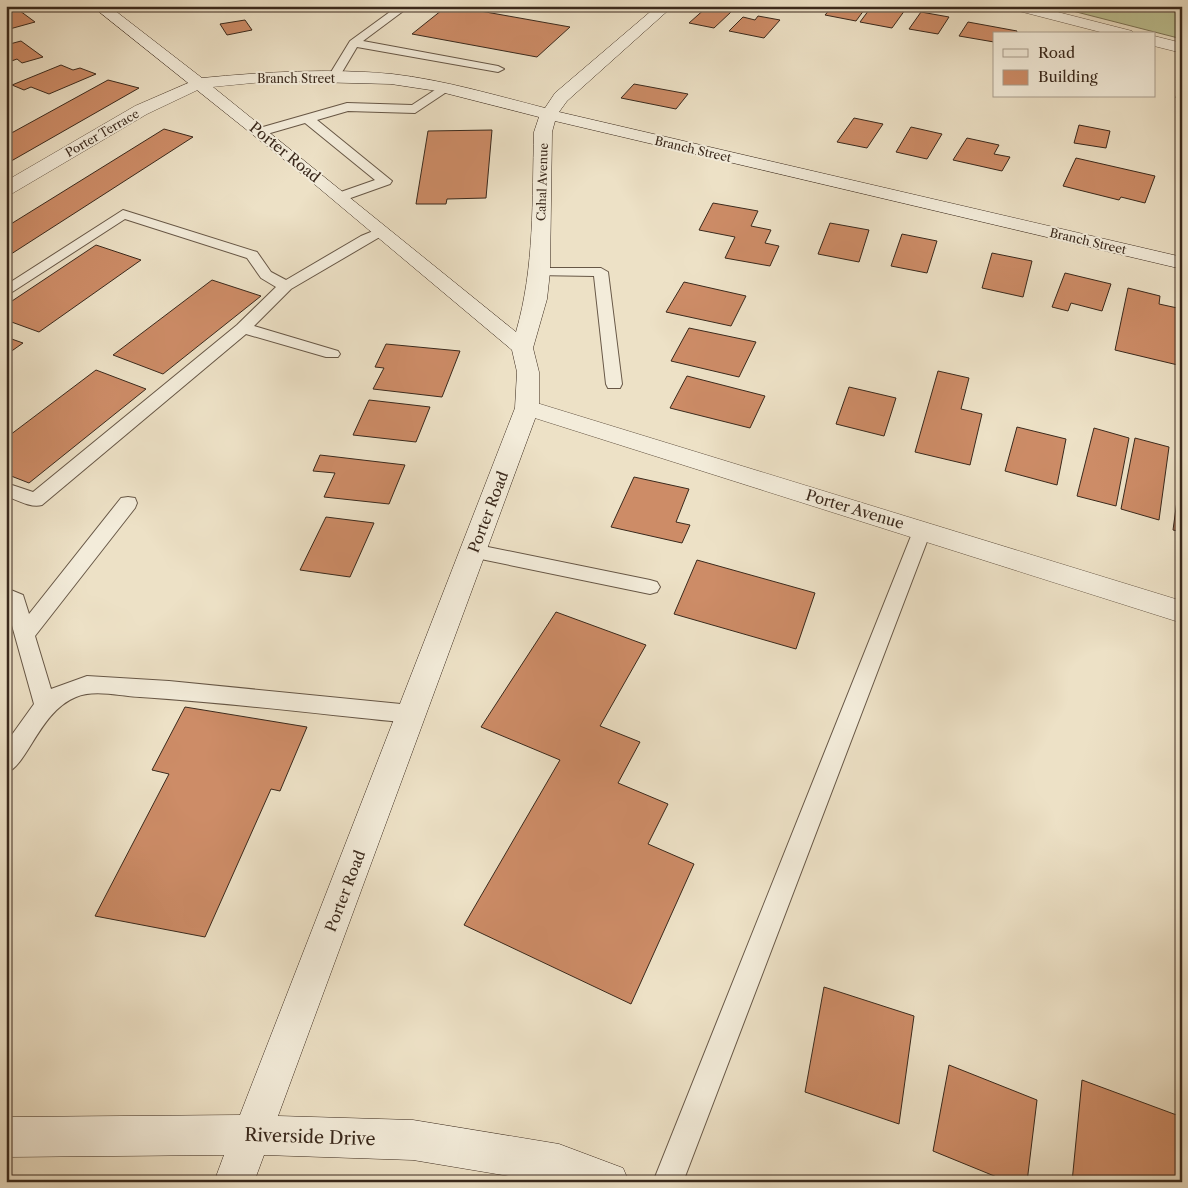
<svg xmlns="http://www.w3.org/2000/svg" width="1188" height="1188" viewBox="0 0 1188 1188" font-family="'Libre Caslon Text',serif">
	<rect width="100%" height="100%" fill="#ede1c6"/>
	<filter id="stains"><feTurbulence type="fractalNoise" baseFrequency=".004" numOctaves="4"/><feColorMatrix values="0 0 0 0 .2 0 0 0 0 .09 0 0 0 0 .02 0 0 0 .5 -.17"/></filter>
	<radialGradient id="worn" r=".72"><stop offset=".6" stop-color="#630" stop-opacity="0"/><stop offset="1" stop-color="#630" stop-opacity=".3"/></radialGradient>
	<!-- green -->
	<path fill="#bdc192" stroke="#7c7557" d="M1054,6H1182V39L1057,7Z"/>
	<!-- building -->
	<path fill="#cd8c67" stroke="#3a291c" d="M447,6H452L570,27L537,57L412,34Z
		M833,6H867L856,21L825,15Z
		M872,6H886L905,10L892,28L860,22Z
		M707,7L731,12L714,28L689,23Z
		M16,8L35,22L6,30V11Z
		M921,12L949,17L938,34L909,29Z
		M758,16L780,20L764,38L729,31L743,17L755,20Z
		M245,20L252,30L227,35L220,24Z
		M968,22L1017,31L1016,34H994V42L959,36Z
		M21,41L43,57L22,63L17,59L6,63V45Z
		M61,65L73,70L80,68L96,74L49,94L31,87L24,90L12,85Z
		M1181,71H1182V99L1176,98Z
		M108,80L139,88L6,164V136Z
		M634,84L688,94L676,109L621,98Z
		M854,118L883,124L867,148L837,142Z
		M1079,125L1110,131L1106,148L1074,143Z
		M911,127L942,134L927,159L896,152Z
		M164,129L193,137L8,256L6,255V227Z
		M492,130L486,198L447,199L446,204H416L428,131Z
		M967,138L999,145L994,154L1010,157L1002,171L953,160Z
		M1076,158L1155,176L1145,203L1121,197L1119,200L1063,186Z
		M713,203L758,211L751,226L771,230L765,243L779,246L770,266L725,258L735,237L699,230Z
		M830,223L869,230L859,262L818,254Z
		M902,234L937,241L927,273L891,266Z
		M96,245L141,260L39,332L6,320V305Z
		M992,253L1032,261L1023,297L982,288Z
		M1065,273L1111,284L1102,311L1071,303L1068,311L1052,307Z
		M212,280L261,296L163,374L113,355Z
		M684,282L746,296L731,326L666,312Z
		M1128,288L1160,296L1159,304L1182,309V366L1115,350Z
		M689,328L756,342L739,377L671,361Z
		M6,337L23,343L6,355Z
		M386,344L460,351L442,397L373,389L384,368L375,367Z
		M96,370L146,389L29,483L6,474V438Z
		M938,371L969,378L961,409L982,414L970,465L915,452Z
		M687,376L765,396L750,428L670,408Z
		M849,387L896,398L884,436L836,424Z
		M369,400L430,407L416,442L353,435Z
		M1017,427L1066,439L1057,485L1005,471Z
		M1094,428L1129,438L1116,506L1077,496Z
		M1135,438L1169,447L1159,520L1121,509Z
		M320,455L405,465L389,504L324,497L335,473L313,471Z
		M1182,464V532L1173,530Z
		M634,477L689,489L676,522L690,525L682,543L611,527Z
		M326,517L374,523L350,577L300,570Z
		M697,560L815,593L796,649L674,614Z
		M556,612L646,645L600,726L640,742L618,783L668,804L648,844L694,864L631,1004L464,925L560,760L481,727Z
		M185,707L307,727L280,791L271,789L205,937L95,916L169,774L152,770Z
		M824,987L914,1016L899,1124L805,1092Z
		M949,1065L1037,1100L1027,1182H1009L933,1151Z
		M1082,1080L1182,1117V1182H1072Z"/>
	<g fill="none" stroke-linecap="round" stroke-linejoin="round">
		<!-- lane casing -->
		<g stroke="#675746" stroke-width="2">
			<path id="lane" d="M398,6H410L363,41L498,66L504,69L498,72L357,47L338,79H330L328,77L350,41Z
				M444,84L450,88L448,91L415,113L348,111L317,120L392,181L390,184L345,200H335L333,197L335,194L375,180L305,123L260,136L254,132L256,129L347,103L412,105Z
				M123,210L257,252L271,272L286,280L361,236L383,227L390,231L291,289L254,326L338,351L340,354L338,357H326L246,334L42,505C30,508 17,500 6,496V483L33,492L237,325L276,287L261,278L247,258L125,219L6,296V285Z
				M540,268H601L608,272L622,384L620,388H608L606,384L594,276L535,275L533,272L535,269Z
				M128,497L135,498L137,503L135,508L35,636L51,689L87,676L169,681L411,705L419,708L422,714L419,720L411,723C321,714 230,703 140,697C120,696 94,689 76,697C39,712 28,765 6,773V743L34,704L6,604V588L23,595L29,614L121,498Z
				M922,524L929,526L931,531L683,1182H653L913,531L915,526Z
				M473,544L650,580L657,582L660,587L657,592L650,594L466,556L463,551L466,546Z"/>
		</g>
		<!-- street casing -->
		<g stroke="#675746" stroke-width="1">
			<path id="street" d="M1009,6H1034L1132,31L1134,34H1108L1011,9Z
				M1154,36L1182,43V53L1154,46Z
				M200,78L208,83L206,86L147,114L13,193L6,195V181L135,106Z
				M527,400L1182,601V623L519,413L515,408L519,403Z"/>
		</g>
		<!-- secondary casing -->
		<g stroke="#3a291c" stroke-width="1">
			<path id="secondary" d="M92,6H109L202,78C264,72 331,68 392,74C444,80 494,95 545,108L555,93L657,6H673L567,101L559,112L1182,257V269L555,121L552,132L550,272L547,299L533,348L539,372V408L278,1116L413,1120L559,1144L623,1168L629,1182H545L413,1160L264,1155L254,1182H214L224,1155L6,1157V1117L240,1115L515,408L517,372L512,350L307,178ZM273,81L391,84L437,91L539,117L534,132C532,200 535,266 516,332L213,87Z"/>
		</g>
		<!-- lane -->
		<use href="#lane" fill="#f3ecda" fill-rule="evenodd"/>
		<!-- street -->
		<use href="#street" fill="#f3ecda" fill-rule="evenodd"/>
		<!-- secondary -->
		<use href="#secondary" fill="#f3ecda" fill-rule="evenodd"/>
	</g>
	<g text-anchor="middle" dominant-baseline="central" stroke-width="4" stroke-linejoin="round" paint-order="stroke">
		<!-- far-street labels -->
		<g font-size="12" fill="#3a291c" stroke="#f3ecda">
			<text x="296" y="78">Branch Street</text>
			<text transform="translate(102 133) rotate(-30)">Porter Terrace</text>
			<text transform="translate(693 149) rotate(13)">Branch Street</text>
			<text transform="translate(542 182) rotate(-88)">Cahal Avenue</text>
			<text transform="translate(1088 241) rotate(13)">Branch Street</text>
		</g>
		<!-- street labels -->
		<g font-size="15" fill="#3a291c" stroke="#f3ecda">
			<text transform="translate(285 152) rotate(39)">Porter Road</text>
			<text transform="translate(855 509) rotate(17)">Porter Avenue</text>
			<text transform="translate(488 512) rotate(-69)">Porter Road</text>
			<text transform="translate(345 891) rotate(-69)">Porter Road</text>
		</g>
		<!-- near-street labels -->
		<g font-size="18" fill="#3a291c" stroke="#f3ecda">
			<text transform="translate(310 1137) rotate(2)">Riverside Drive</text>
		</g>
	</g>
	<!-- margin -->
	<rect width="1188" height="1188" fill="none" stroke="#ede1c6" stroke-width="25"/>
	<rect x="8" y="8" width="1173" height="1173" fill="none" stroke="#3a291c" stroke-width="2.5"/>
	<rect x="12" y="12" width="1163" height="1163" fill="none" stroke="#3a291c"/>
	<!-- legend -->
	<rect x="993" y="32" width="162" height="65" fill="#f3ecda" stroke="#a99e8e"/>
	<rect x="1003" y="49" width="25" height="8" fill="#f3ecda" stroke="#a99e8e"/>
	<text x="1038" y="58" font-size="15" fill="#3a291c">Road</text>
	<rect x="1003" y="70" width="25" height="15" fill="#cd8c67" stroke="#a99e8e"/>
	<text x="1038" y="82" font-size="15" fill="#3a291c">Building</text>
	<rect width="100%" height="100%" filter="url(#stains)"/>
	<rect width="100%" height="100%" fill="url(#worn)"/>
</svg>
